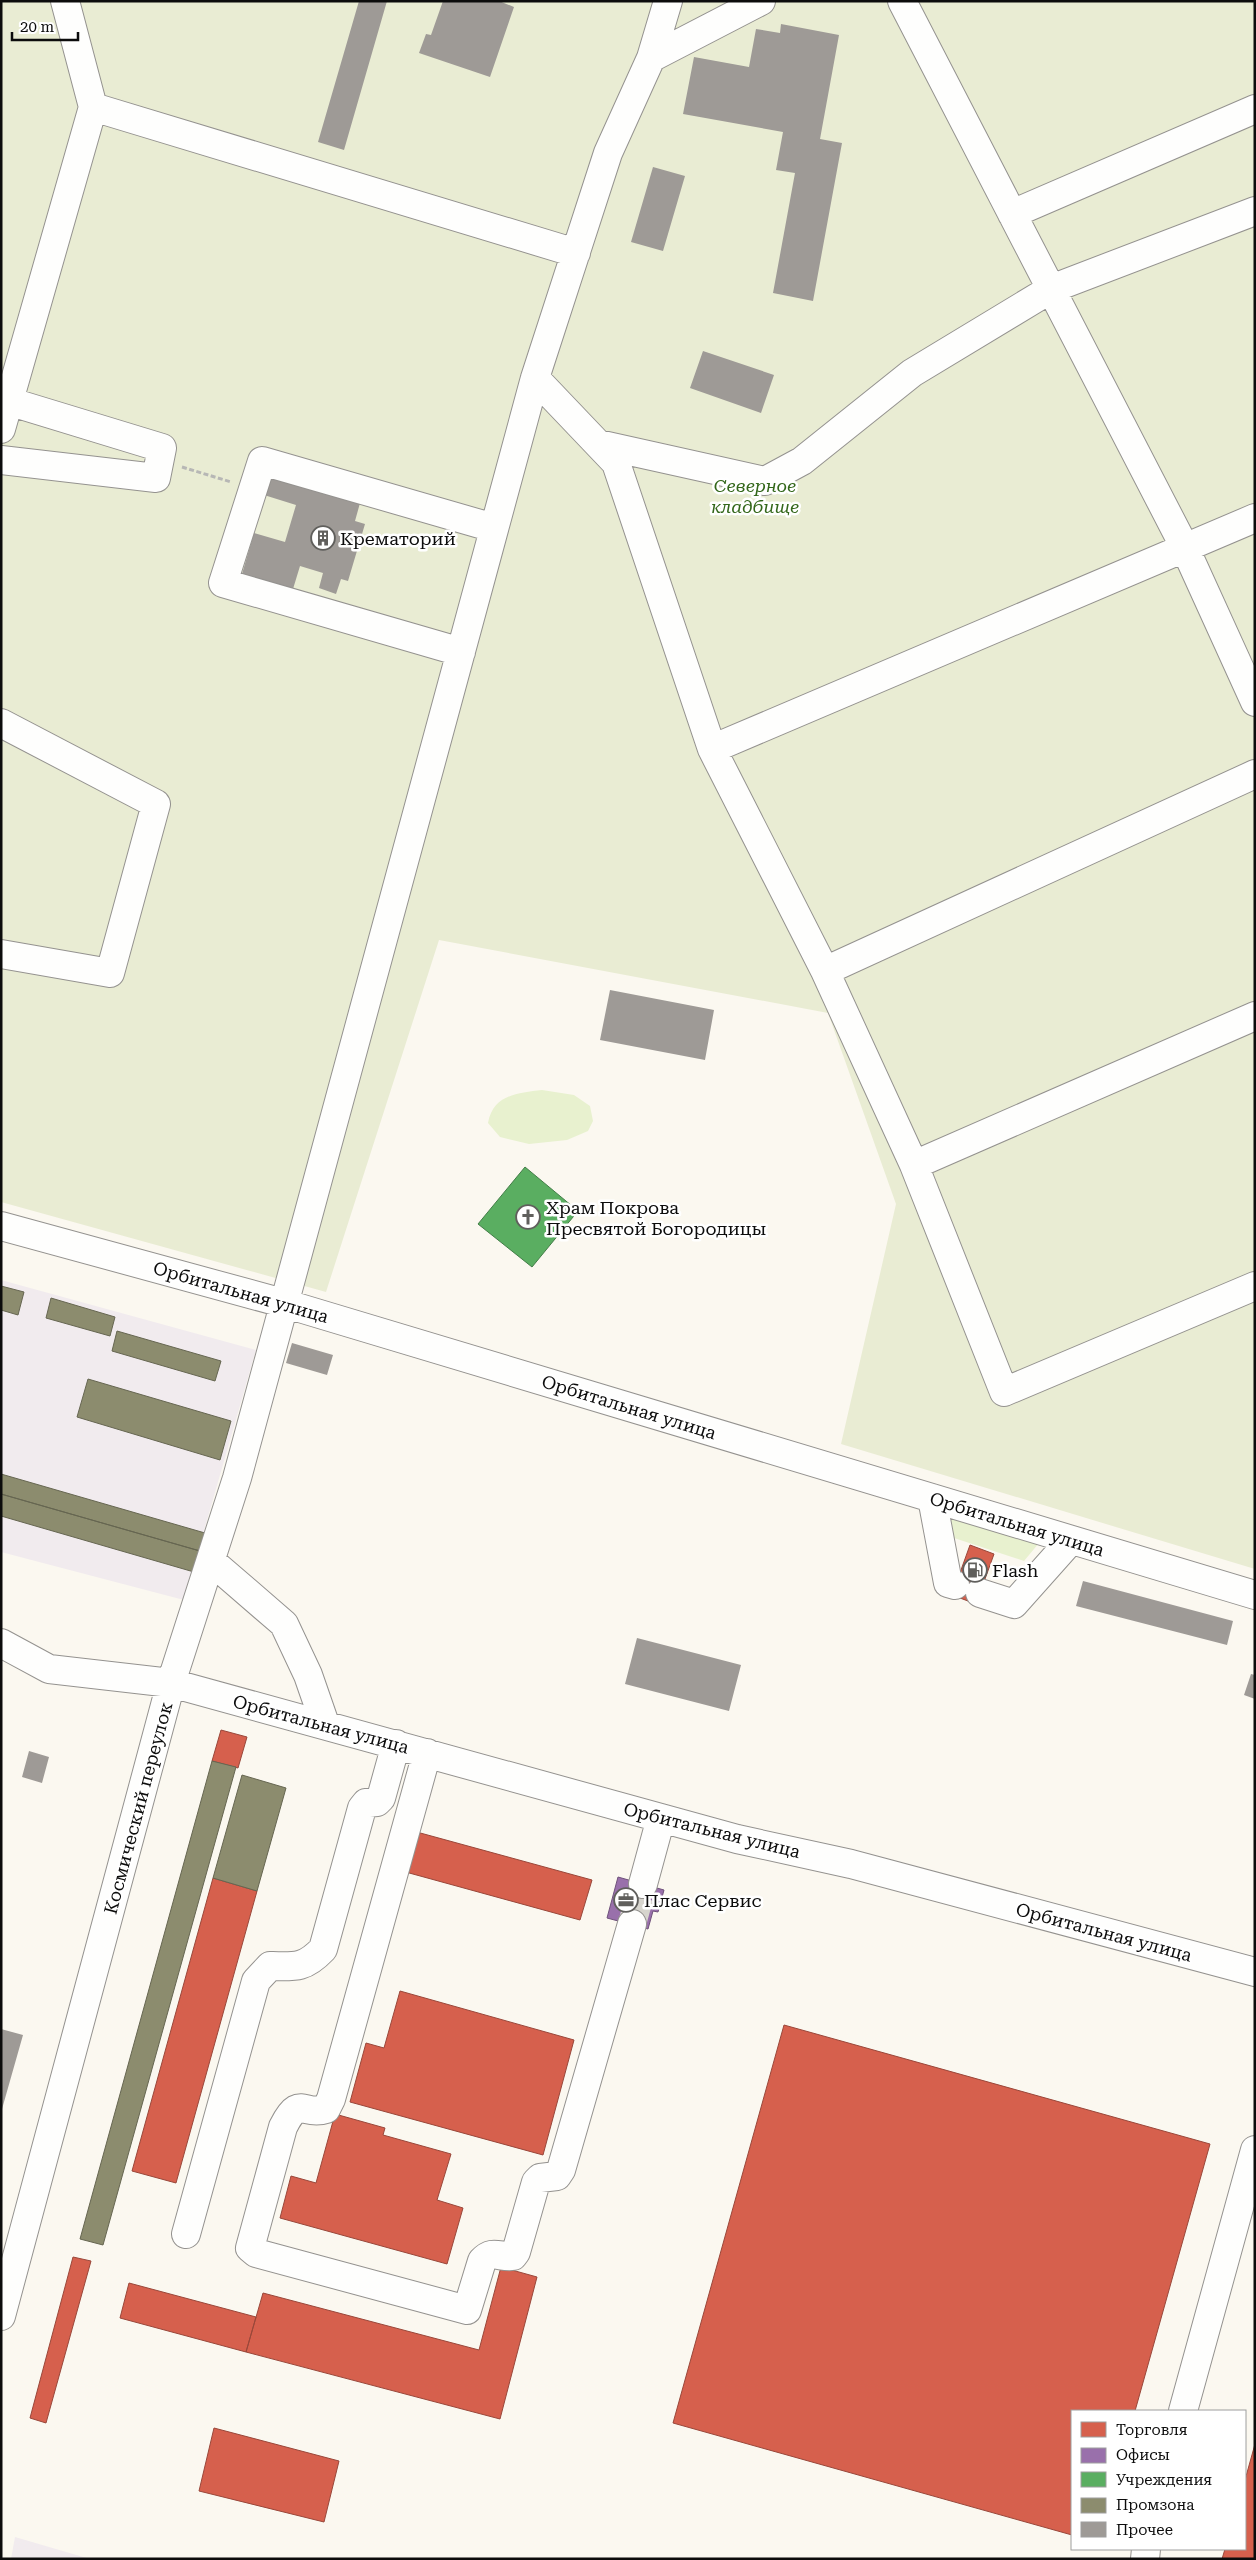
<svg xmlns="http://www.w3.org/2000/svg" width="1256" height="2560" viewBox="0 0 1256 2560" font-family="'Roboto Serif',serif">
	<rect width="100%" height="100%" fill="#fbf8f0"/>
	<!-- industrial -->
	<path fill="#f1ebee" d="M1,1280L256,1350L184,1600L1,1552Z
		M15,2537L90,2559H11Z"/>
	<!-- green -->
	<path fill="#e8f1cf" d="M542,1090L574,1095L590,1106L593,1121L588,1131L567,1140L529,1144L500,1137L488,1123C493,1095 517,1093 542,1090Z
		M948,1508L1044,1537L1024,1561L951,1537Z"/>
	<!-- cemetery -->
	<path fill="#e9ecd3" d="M1,1H1255V1569L841,1444L896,1204L828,1013L439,940L326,1292L1,1202Z"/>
	<!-- shops -->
	<path fill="#d6604d" stroke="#99473a" d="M970,1545L994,1554L976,1604L952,1595Z
		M221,1730L247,1737L238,1768L212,1761Z
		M413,1831L592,1880L580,1920L402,1871Z
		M213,1878L257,1891L176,2183L132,2171Z
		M400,1991L574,2040L543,2155L350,2102L366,2043L384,2048Z
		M784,2025L1210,2144L1135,2411H1072V2535L673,2423Z
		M335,2114L385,2128L383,2135L451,2154L437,2200L463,2208L447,2264L280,2218L291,2176L316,2183Z
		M73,2257L91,2261L46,2423L30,2418Z
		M501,2267L537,2277L500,2419L246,2352L263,2293L479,2350Z
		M129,2283L256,2317L246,2352L120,2318Z
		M214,2428L339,2461L324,2522L199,2491Z
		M1255,2444V2559H1222L1225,2549H1245V2480Z"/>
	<!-- offices -->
	<path fill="#9970ab" stroke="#6f527b" d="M618,1877L664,1890L658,1912L653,1911L648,1929L607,1918Z"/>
	<!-- public -->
	<path fill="#5aae61" stroke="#437d48" d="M525,1167L578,1211L532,1267L478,1224Z"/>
	<!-- industry -->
	<path fill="#8c8c6e" stroke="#666651" d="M1,1286L24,1292L18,1315L1,1310Z
		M51,1298L115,1317L110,1336L46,1318Z
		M117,1331L221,1361L215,1381L112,1351Z
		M88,1379L231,1421L220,1460L77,1417Z
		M1,1474L205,1533L200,1551L1,1494Z
		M1,1494L200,1551L194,1572L1,1516Z
		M212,1761L236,1767L103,2245L80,2239Z
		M242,1775L286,1788L257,1891L213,1878Z"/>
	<!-- building -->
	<path fill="#9e9a96" d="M359,1H387L344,150L318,142Z
		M443,1H499L514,7L490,77L419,53L426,34L431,35Z
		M781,24L839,35L820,139L842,143L813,301L773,293L795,173L776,170L783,132L683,114L694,57L749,67L756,29L780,33Z
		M653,167L685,176L663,251L631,242Z
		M703,351L774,375L761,413L690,388Z
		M270,473L360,503L355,521L365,524L348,581L341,579L336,594L319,588L323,573L300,566L293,589L242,574L254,533L285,542L296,505L264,495Z
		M610,990L714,1010L705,1060L600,1040Z
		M292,1343L333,1355L327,1375L286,1363Z
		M1083,1581L1233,1621L1227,1645L1076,1606Z
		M637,1638L741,1665L729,1711L625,1684Z
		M1251,1674L1255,1675V1699L1244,1695Z
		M29,1751L49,1757L42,1783L22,1777Z
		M1,2029L23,2035L2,2109H1Z"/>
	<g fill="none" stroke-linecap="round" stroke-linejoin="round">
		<!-- minor-tunnel -->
		<path stroke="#d7d5ce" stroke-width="28" stroke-dasharray="28 14" stroke-linecap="butt" d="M632,1924L643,1884"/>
		<!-- minor casing -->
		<g stroke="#94928f" stroke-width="30">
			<path id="minor" d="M65,1L93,107L576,253
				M902,1L1185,548L1255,702
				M651,58L761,1
				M1012,214L1255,109
				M535,378L616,463L712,749L825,971L914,1165L1004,1392L1255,1286
				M1,399L162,448L156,478L1,460
				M1,429L93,107
				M598,444L765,481L802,461L912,373L1051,289L1255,211
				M461,652L223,583L262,461L494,528
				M1,723L156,804L110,973L1,954
				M712,749L1255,518
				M825,971L1255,774
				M914,1165L1255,1016
				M1,1226L283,1303L1255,1595
				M932,1498L948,1583L955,1585
				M211,1561L284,1624L308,1675L325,1724
				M980,1593L1014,1604L1071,1540
				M1,1643L49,1669L171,1683L737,1839L851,1864L1255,1972
				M427,1753L331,2099L326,2109C303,2117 300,2093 283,2127L250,2248L256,2253L467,2310L482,2261C493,2249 500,2258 513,2256L516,2252L536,2182L540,2178L557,2176L561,2170L632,1924
				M643,1884L661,1818
				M186,2234L256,1981L270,1966C296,1967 305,1968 323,1949L362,1808L366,1803L377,1802L381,1798L396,1744
				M1,2316L171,1683L237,1478L535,378L608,153L651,58L668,1
				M1183,2411L1255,2150
				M1145,2559L1146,2549"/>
		</g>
		<!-- path -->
		<path stroke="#b7b7b5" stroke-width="3" stroke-dasharray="5 2.5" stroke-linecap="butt" d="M182,467L231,482"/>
		<!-- minor -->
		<use href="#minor" stroke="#fefefd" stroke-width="28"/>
	</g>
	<!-- icons -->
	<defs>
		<g id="building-ring" transform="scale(1.25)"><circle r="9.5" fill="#fff" stroke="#605f5c" stroke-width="1.5"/><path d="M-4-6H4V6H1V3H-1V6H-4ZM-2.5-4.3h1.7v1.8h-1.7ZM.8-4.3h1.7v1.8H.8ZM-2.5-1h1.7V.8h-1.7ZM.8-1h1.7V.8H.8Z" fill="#605f5c"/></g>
		<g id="church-ring" transform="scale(1.25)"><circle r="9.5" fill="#fff" stroke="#605f5c" stroke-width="1.5"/><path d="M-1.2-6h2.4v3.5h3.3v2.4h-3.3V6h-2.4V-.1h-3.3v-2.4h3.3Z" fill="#605f5c"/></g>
		<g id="fuel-ring" transform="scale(1.25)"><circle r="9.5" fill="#fff" stroke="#605f5c" stroke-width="1.5"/><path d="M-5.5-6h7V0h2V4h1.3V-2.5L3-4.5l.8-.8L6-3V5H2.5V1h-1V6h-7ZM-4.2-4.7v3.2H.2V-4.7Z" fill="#605f5c"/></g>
		<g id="office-ring" transform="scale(1.25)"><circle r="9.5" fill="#fff" stroke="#605f5c" stroke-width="1.5"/><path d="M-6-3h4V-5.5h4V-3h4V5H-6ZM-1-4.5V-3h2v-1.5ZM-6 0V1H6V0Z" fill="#605f5c"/></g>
	</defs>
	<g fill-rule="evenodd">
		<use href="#building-ring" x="323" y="538"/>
		<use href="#church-ring" x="528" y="1217"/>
		<use href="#fuel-ring" x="975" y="1570"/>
		<use href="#office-ring" x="626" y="1900"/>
	</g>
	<g text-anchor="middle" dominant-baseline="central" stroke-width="5" stroke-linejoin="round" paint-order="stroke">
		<!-- park labels -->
		<g font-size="18" font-style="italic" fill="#33671a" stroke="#fff">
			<text x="755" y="485">Северное<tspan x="755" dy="21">кладбище</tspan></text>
		</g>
		<!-- poi labels -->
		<g font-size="18" fill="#0c0c0c" stroke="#fff" text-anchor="start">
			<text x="340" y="538">Крематорий</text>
			<text x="546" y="1207">Храм Покрова<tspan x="546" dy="21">Пресвятой Богородицы</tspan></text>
			<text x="992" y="1570">Flash</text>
			<text x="644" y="1900">Плас Сервис</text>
		</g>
		<!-- street labels -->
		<g font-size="18" fill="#0c0c0c" stroke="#fff">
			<text transform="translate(241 1292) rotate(16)">Орбитальная улица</text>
			<text transform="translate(629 1407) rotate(17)">Орбитальная улица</text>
			<text transform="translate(1017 1524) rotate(17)">Орбитальная улица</text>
			<text transform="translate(321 1724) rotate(15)">Орбитальная улица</text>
			<text transform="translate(138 1808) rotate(-75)">Космический переулок</text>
			<text transform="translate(712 1830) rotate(14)">Орбитальная улица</text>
			<text transform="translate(1104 1932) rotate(15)">Орбитальная улица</text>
		</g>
	</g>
	<!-- border -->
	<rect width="1256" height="2560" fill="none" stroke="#0c0c0c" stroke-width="5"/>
	<!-- legend -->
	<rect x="1071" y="2410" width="175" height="140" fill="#ffffff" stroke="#9e9e9e"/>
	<rect x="1081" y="2422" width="25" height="15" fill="#d6604d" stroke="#9e9e9e"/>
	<text x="1116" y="2435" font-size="15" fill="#0c0c0c">Торговля</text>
	<rect x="1081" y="2448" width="25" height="15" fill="#9970ab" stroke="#9e9e9e"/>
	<text x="1116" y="2460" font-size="15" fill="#0c0c0c">Офисы</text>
	<rect x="1081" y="2472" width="25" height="15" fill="#5aae61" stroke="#9e9e9e"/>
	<text x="1116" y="2485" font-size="15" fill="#0c0c0c">Учреждения</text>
	<rect x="1081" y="2498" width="25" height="15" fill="#8c8c6e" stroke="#9e9e9e"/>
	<text x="1116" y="2510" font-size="15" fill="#0c0c0c">Промзона</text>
	<rect x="1081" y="2522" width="25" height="15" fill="#9e9a96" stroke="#9e9e9e"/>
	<text x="1116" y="2535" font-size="15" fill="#0c0c0c">Прочее</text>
	<!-- scale -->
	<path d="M12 32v8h66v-8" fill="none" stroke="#0c0c0c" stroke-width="2.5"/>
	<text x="20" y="32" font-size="15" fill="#0c0c0c" stroke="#ffffff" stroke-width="4" paint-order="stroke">20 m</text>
</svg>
